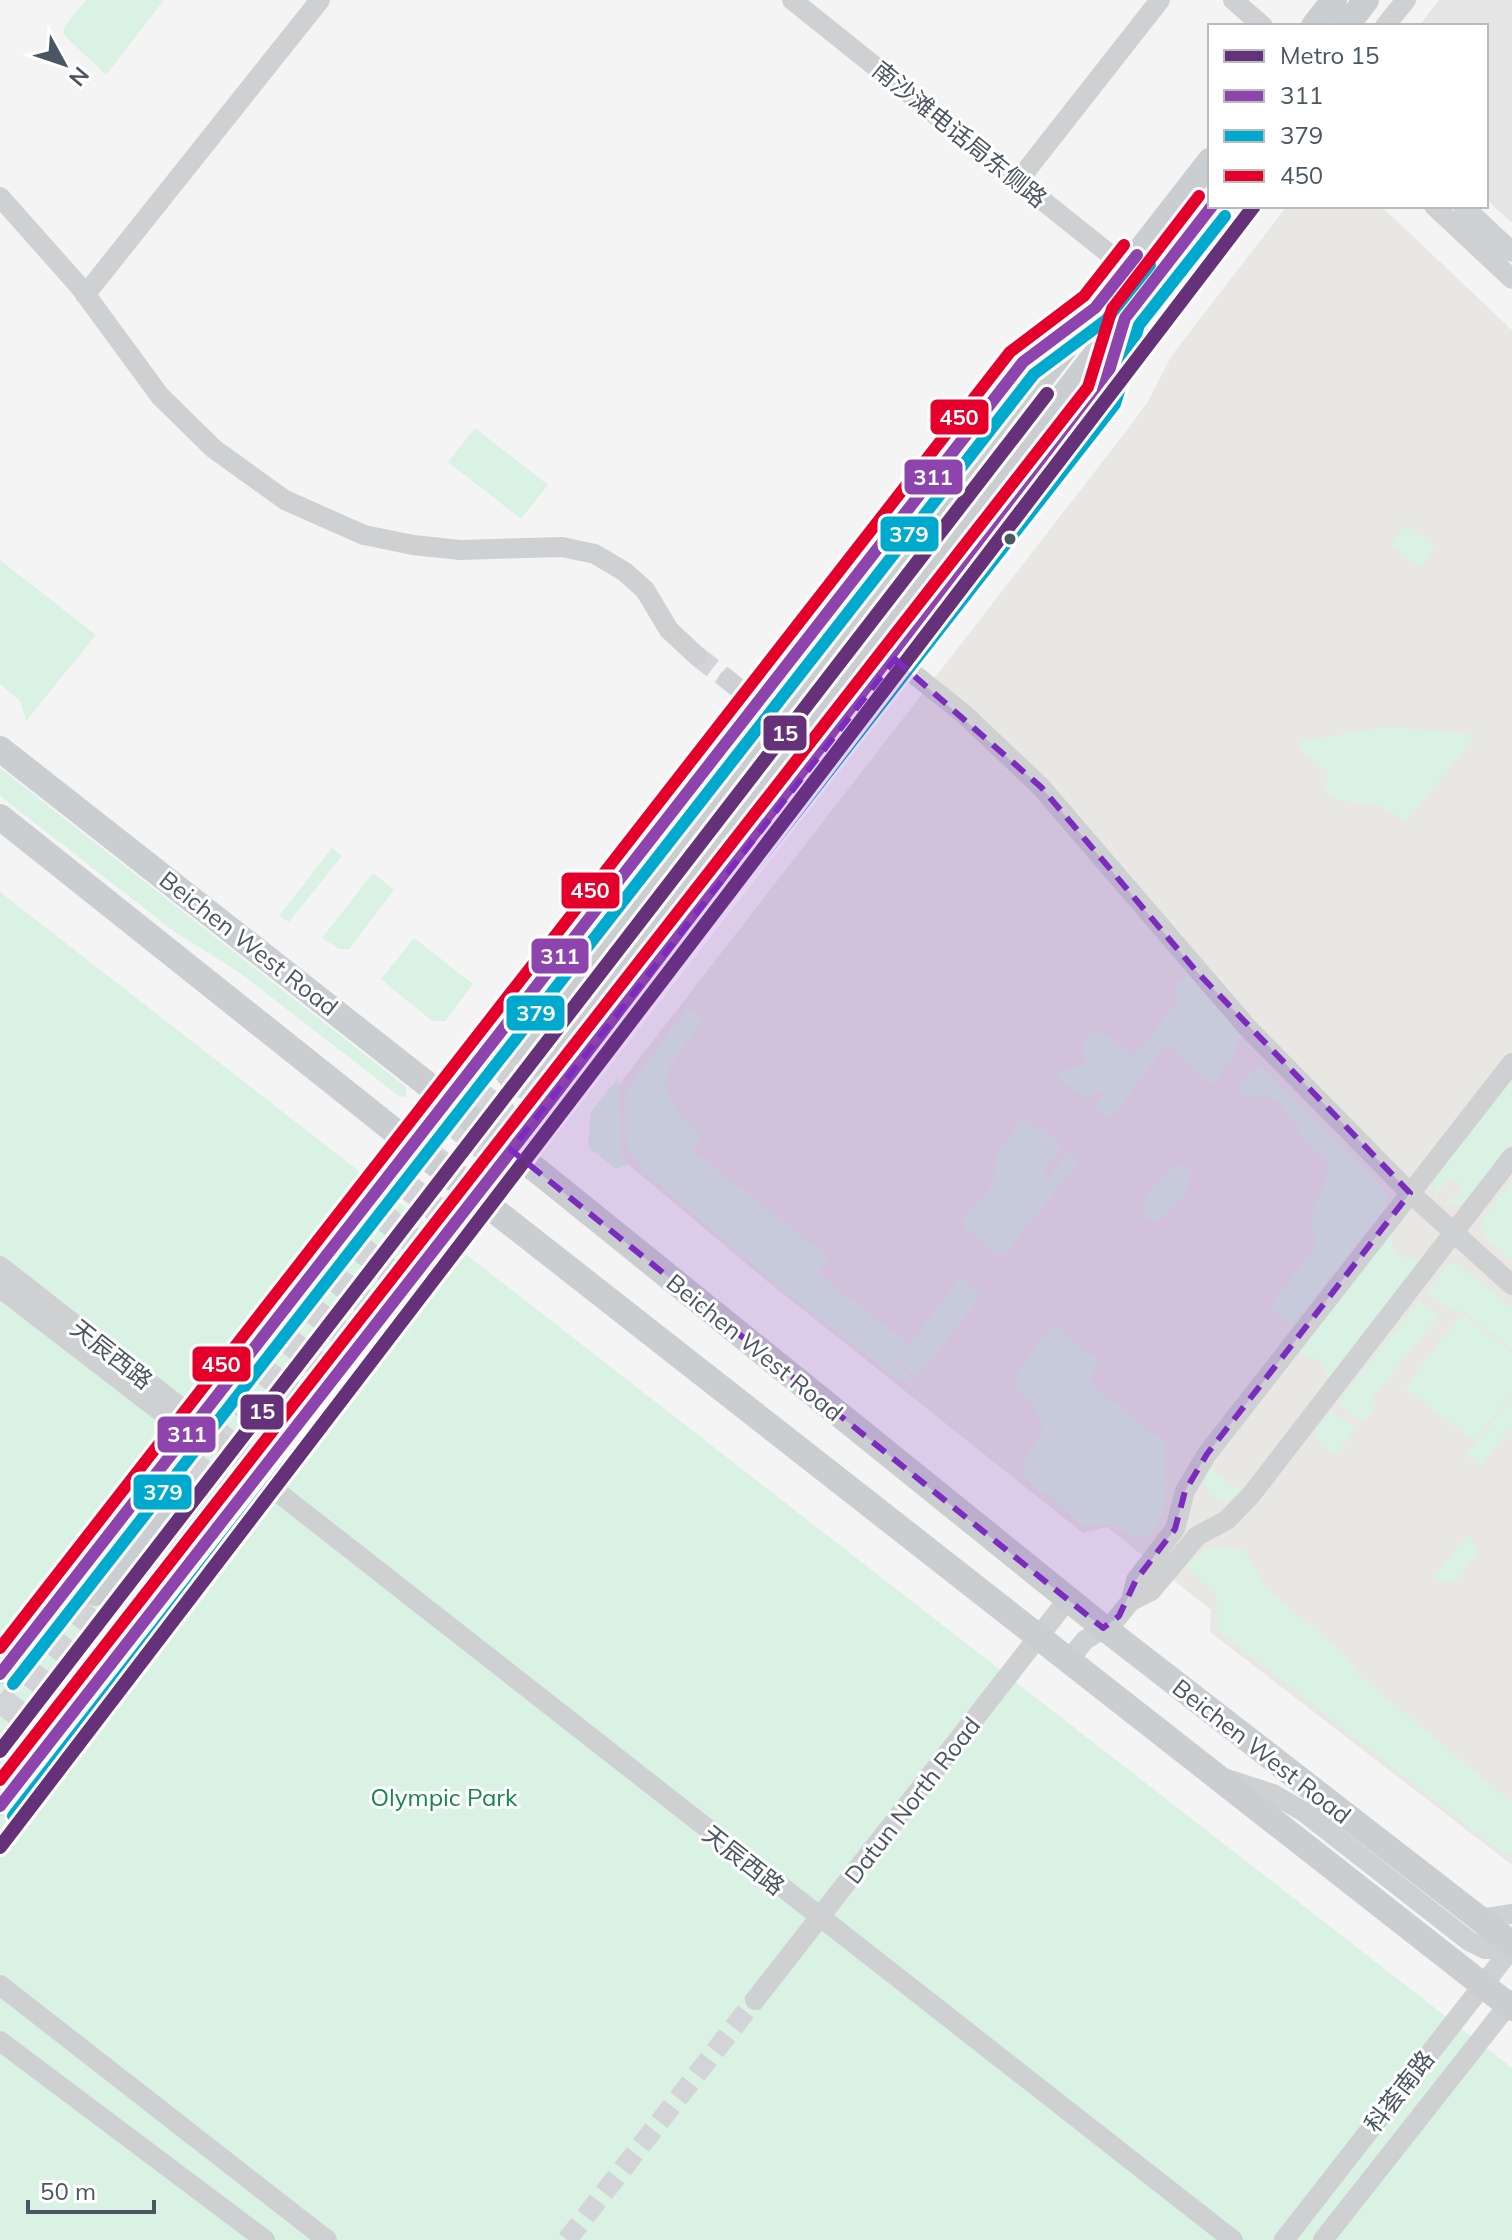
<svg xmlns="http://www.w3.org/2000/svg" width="1512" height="2240" viewBox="0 0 1512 2240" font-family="Mulish,'Noto Sans SC',sans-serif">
	<rect width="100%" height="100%" fill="#f4f4f4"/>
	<!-- commercial -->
	<path fill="#e8e7e3" d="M1287,206H1381L1512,330V1865L1210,1632L1211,1610L1107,1527L1083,1533L767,1281L622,1159L617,1087L1124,434L1147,403L1172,355Z"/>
	<!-- education -->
	<path fill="#e6e5e6" d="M1439,0H1512V223L1486,199V26H1419Z"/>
	<!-- green -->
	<path fill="#d9f2e3" d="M86,0H164L106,75L63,34L65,26Z
		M475,428L548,485L521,519L448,462Z
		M1406,525L1435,547L1420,567L1391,545Z
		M0,560L96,635L26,721L20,701L0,684Z
		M1389,727L1476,735L1407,821L1376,804L1338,801L1325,792L1328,772L1301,750L1302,741Z
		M0,768L406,1087V1097L399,1096L240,973L175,932L0,796Z
		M332,848L342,856L289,922L279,916Z
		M373,873L394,890L349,949H339L322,938Z
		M0,892L1512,2068V2240H0Z
		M414,938L473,984L445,1021H432L381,979Z
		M1189,976L1229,1016L1240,1035L1233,1056L1212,1085L1167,1044L1110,1119L1094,1107L1104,1095L1098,1090L1088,1101L1056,1076L1061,1071L1087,1065L1081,1045L1094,1027L1135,1056L1177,1002V983Z
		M688,1008L703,1021C662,1076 645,1085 702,1135L693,1151L829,1258L818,1273L907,1343L894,1361L912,1377L906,1384L784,1291L643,1170L626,1144L625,1092Z
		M1259,1065L1383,1188L1387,1197L1386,1207L1291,1326L1272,1310C1273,1298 1307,1260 1316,1245L1310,1214L1329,1173L1326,1157C1318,1151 1306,1146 1301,1137C1288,1113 1280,1089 1246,1099L1238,1093L1242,1082Z
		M618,1078L622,1159L629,1164L616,1169L588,1147L591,1112Z
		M1512,1078V1142L1463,1203L1444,1205L1460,1194L1459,1182L1446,1179L1435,1198L1434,1179Z
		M1022,1119L1035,1130L1039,1126L1062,1145L1043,1175L1047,1179L1070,1152L1080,1161L1006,1253L1000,1256L963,1227L962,1221L991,1187L999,1150Z
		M1182,1165L1192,1173L1185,1195L1160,1221L1146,1219C1136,1200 1163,1169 1182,1165Z
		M1512,1180V1261L1488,1240L1479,1225Z
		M1390,1234L1394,1251L1399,1257L1423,1259L1329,1380L1320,1360L1296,1354Z
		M1449,1263L1457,1264L1512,1308V1349L1463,1311L1450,1310L1427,1291Z
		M961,1278L982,1295L918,1377L896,1360Z
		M1419,1301L1438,1317L1371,1399L1377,1405L1362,1422L1338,1403Z
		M1462,1314L1512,1353V1393L1474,1441L1405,1388Z
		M1050,1328H1059L1098,1360L1090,1383L1165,1443C1164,1483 1175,1504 1147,1537L1137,1539L1112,1524L1084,1526L1022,1475L1024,1463L1043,1428L1040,1416L1016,1386L1018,1371Z
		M1512,1397V1426L1480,1466L1466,1456Z
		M1331,1411L1356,1429L1335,1456L1317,1439L1316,1430Z
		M1209,1467L1243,1493L1228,1501L1211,1496L1204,1484Z
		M1468,1535L1475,1544L1476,1554L1454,1583L1432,1580Z
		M1208,1547L1244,1549L1266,1588L1345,1655L1361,1677L1512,1803V1855L1494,1847L1217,1629V1595L1186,1566Z"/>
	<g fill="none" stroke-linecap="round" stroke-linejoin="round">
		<!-- minor-tunnel -->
		<path stroke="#d2d4d7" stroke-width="20" stroke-dasharray="20 10" stroke-linecap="butt" d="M697,656L728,680
			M567,2240L755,2000"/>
		<!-- major-tunnel -->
		<path stroke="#d2d4d7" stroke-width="26" stroke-dasharray="26 13" stroke-linecap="butt" d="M163,1507L518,1051
			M183,1523L540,1065
			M0,1716L95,1593
			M0,1758L117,1608"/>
		<!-- minor -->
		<path stroke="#ced0d2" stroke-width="20" d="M792,0L1127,268
			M1233,0L1263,26
			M1385,26L1406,0
			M1018,181L1160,0
			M0,197L80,287L160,396L214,449L285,500L364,535L413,545L460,550L562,547L595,554L625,572L645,590L669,630L697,656
			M1434,206L1512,279
			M1463,206L1512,252
			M85,295L320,0
			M895,659L964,714L1041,787L1247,1027L1410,1193L1512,1285
			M728,680L759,705
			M493,1045C501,1080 519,1096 556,1093
			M0,1266L198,1421L257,1476L1233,2240
			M0,1288L199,1441
			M156,1475C188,1484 204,1493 222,1521
			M1131,1601L1151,1591L1197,1536L1227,1520L1251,1495L1512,1157
			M1068,1661L1085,1640L1113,1623L1131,1601L1136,1580L1175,1529L1185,1491L1207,1454L1512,1063
			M0,1674L1023,362L1076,323
			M1227,1779L1273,1794L1304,1812L1469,1941L1485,1949L1512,1948
			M0,1806L1102,394L1123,325
			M1480,1919L1512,1914
			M0,1985L327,2240
			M755,2000L1068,1599
			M0,2041L265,2240
			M1284,2240L1512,1948
			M1323,2240L1512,2000"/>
		<!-- major -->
		<path stroke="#caced1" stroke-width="26" d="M1314,26L1334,0
			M1346,26L1366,0
			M0,749L539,1172L1099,1624L1512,1944
			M0,817L476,1196L1512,2008
			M518,1051L1210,161
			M540,1065L1212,206
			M95,1593L163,1507
			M117,1608L183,1523"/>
		<!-- bus-1 casing -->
		<g stroke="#fff" stroke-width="18">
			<path id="bus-1" d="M0,1674L1023,362L1095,308L1137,255
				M0,1806L1102,394L1125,318L1212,206"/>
		</g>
		<!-- bus-2 casing -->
		<g stroke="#fff" stroke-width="18">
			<path id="bus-2" d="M13,1684L1034,374L1106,320L1150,265
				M13,1816L1115,404L1139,325L1225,216"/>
		</g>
		<!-- bus-3 casing -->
		<g stroke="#fff" stroke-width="18">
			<path id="bus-3" d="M0,1648L1010,352L1084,296L1124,245
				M0,1780L1088,387L1112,309L1199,196"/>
		</g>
		<!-- bus-1 -->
		<use href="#bus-1" stroke="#8e44ad" stroke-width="12"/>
		<!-- bus-2 -->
		<use href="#bus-2" stroke="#00a9ce" stroke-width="12"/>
		<!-- bus-3 -->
		<use href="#bus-3" stroke="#e4002b" stroke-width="12"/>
		<!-- metro-1 casing -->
		<g stroke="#fff" stroke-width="20">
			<path id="metro-1" d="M0,1751L1047,394
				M0,1847L1254,206"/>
		</g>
		<!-- metro-1 -->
		<use href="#metro-1" stroke="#653279" stroke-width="14"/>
	</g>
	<!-- marked area -->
	<path fill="#7b2cbf" fill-opacity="0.2" stroke="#7b2cbf" stroke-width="6" stroke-dasharray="16 10" stroke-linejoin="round" d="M895,659L1041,787L1197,972L1410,1193L1207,1454L1185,1491L1175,1529L1136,1580L1119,1616L1103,1628L511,1150Z"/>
	<!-- markers -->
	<circle fill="#4a5661" stroke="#fff" stroke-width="3" cx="1010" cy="539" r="7"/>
	<g text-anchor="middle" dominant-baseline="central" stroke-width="6" stroke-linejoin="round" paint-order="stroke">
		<!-- street labels -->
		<g font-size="24" fill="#4a5661" stroke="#fff">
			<text transform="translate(960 134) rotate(39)">南沙滩电话局东侧路</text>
			<text transform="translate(249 943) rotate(38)">Beichen West Road</text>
			<text transform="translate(755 1347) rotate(39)">Beichen West Road</text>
			<text transform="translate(112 1354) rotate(38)">天辰西路</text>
			<text transform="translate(1262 1751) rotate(38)">Beichen West Road</text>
			<text transform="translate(912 1800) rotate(-52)">Datun North Road</text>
			<text transform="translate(744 1860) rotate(38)">天辰西路</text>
			<text transform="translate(1399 2091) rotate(-52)">科荟南路</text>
		</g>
		<!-- park labels -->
		<g font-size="24" fill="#17864f" stroke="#fff">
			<text x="444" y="1797">Olympic Park</text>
		</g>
	</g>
	<g stroke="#fff" stroke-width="3">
		<rect x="929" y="398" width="61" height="38" rx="8" fill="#e4002b"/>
		<rect x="903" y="458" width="61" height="38" rx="8" fill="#8e44ad"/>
		<rect x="879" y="515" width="61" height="38" rx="8" fill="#00a9ce"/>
		<rect x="762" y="714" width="46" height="38" rx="8" fill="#653279"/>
		<rect x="560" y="871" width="61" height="39" rx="8" fill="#e4002b"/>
		<rect x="530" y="937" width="60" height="38" rx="8" fill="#8e44ad"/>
		<rect x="505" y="994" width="61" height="38" rx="8" fill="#00a9ce"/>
		<rect x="191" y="1345" width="61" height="38" rx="8" fill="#e4002b"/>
		<rect x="239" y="1393" width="46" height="38" rx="8" fill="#653279"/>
		<rect x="156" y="1415" width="61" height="39" rx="8" fill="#8e44ad"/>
		<rect x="132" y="1473" width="61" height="38" rx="8" fill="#00a9ce"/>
	</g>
	<g font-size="22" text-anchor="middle" font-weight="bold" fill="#fff">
		<text x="959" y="425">450</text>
		<text x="933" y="485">311</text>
		<text x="909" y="542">379</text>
		<text x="785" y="741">15</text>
		<text x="590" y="898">450</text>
		<text x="560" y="964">311</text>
		<text x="536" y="1021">379</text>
		<text x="221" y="1372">450</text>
		<text x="262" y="1419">15</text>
		<text x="187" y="1442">311</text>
		<text x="163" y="1500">379</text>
	</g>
	<!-- legend -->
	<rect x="1208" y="24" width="280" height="184" fill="#ffffff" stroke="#b7bbc0" stroke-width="2"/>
	<rect x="1224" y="50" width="40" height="12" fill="#653279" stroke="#b7bbc0" stroke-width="2"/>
	<text x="1280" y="64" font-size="24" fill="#4a5661">Metro 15</text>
	<rect x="1224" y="90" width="40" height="12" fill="#8e44ad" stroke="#b7bbc0" stroke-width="2"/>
	<text x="1280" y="104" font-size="24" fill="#4a5661">311</text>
	<rect x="1224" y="130" width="40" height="12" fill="#00a9ce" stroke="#b7bbc0" stroke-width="2"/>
	<text x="1280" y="144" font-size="24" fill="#4a5661">379</text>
	<rect x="1224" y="170" width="40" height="12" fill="#e4002b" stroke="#b7bbc0" stroke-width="2"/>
	<text x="1280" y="184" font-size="24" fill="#4a5661">450</text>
	<!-- north arrow -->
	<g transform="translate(64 64) rotate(130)" stroke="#ffffff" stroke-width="6" paint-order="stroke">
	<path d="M0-6L14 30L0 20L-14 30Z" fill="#4a5661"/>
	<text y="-12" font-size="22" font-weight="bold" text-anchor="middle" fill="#4a5661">N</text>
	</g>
	<!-- scale -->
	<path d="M28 2200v12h126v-12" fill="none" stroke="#4a5661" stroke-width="4"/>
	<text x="40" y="2200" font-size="24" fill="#4a5661" stroke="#ffffff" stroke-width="6" paint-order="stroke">50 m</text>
</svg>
